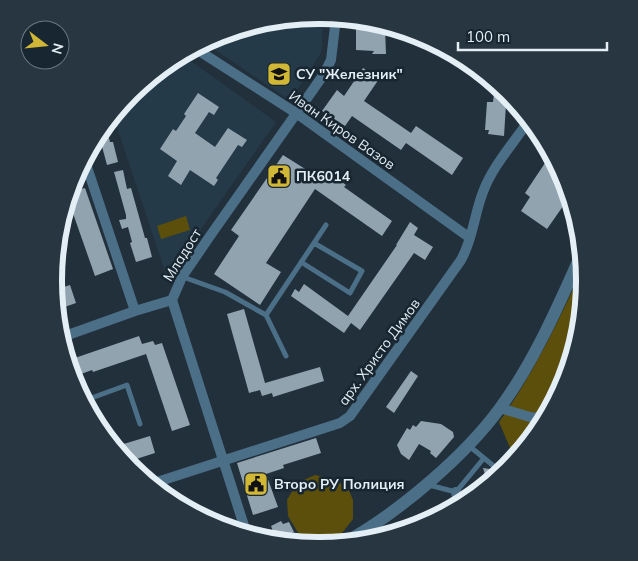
<svg xmlns="http://www.w3.org/2000/svg" width="638" height="561" viewBox="0 0 638 561" font-family="Mulish,sans-serif">
	<rect width="100%" height="100%" fill="#22303b"/>
	<!-- built -->
	<path fill="#253a49" d="M319,15L324,16L321,53L294,95L285,97L205,43L218,35Z
		M185,57L276,122L167,277L114,118L132,93Z"/>
	<!-- green -->
	<path fill="#5b4f0b" d="M186,216L190,230L161,239L157,226Z
		M582,270L584,281L564,382L514,457L499,422C533,375 558,322 582,270Z
		M315,475L335,480L348,488L353,500V519L339,537L319,542L300,536L288,516L287,500L297,483Z"/>
	<!-- building -->
	<path fill="#92a3b0" d="M356,22L385,28L386,54H372L374,51L356,50Z
		M363,68L379,79L364,101L411,133L416,126L463,158L452,175L406,143L401,150L352,116L345,126L322,111L337,90L344,96Z
		M495,85L507,93L515,104H506L504,136L488,134L489,130H485L487,102H493Z
		M198,93L219,107L214,115L209,112L195,133L215,147L228,128L247,140L242,147L238,145L216,178L218,180L214,186L190,170L181,185L168,176L177,161L160,149L173,129L176,131L186,116L184,114Z
		M107,130L110,142H113L118,162L107,165L100,139Z
		M283,155L318,177L323,169L346,185L344,187L392,221L382,236L315,189L266,263L281,272L260,305L214,274L239,236L231,230Z
		M545,163L561,174L564,179L566,186L560,194L568,199L547,229L521,211L530,197L525,193Z
		M123,170L127,189L131,188L145,238H147L152,257L136,262L130,243L132,242L128,227L122,229L119,220L126,219V215L114,172Z
		M74,178L78,190L85,188L113,269L95,276L69,202Z
		M410,222L418,228L414,235L433,247L425,260L414,253L360,330L351,323L344,333L291,296L295,289L299,292L304,284L348,316L397,245H396Z
		M70,285L76,303L59,309L55,290Z
		M244,309L265,383L320,367L324,381L273,397L272,393L262,396L260,390L249,393L227,314Z
		M139,336L142,344L153,341L155,345L162,343L190,425L172,431L146,354L93,372L92,370L73,377L69,360Z
		M411,371L418,376L394,413L386,407Z
		M421,421L441,424L453,432L454,437L436,458L430,453L431,451L419,444L409,460L401,454L397,445L407,428L410,430L413,425L416,427Z
		M150,436L155,453L127,462L117,446Z
		M316,438L321,453L283,465L284,468L266,474L278,507L253,515L237,463Z
		M483,468L490,469L497,475L487,481Z
		M281,521L283,524L289,522L294,532L288,535L291,540L265,535L273,531L271,526Z"/>
	<g fill="none" stroke-linecap="round" stroke-linejoin="round">
		<!-- service -->
		<path stroke="#4c6f88" stroke-width="5" d="M301,262L350,293L362,271L314,243
			M183,277L225,292L266,315L326,225
			M266,315L286,356
			M86,400L127,385L140,424
			M468,445L501,472
			M429,485L456,492L484,458"/>
		<!-- minor -->
		<path stroke="#4c6f88" stroke-width="10" d="M196,49L296,113L470,238
			M85,161L135,311
			M65,336L135,311L172,300
			M500,408L530,417L541,418
			M154,483L340,423L350,416L461,260C473,239 474,215 483,192C492,167 512,145 527,123
			M456,492L458,501
			M246,532L172,300L182,277L210,236L324,74L331,60L336,18"/>
		<!-- tertiary -->
		<path stroke="#4c6f88" stroke-width="12" d="M349,540C400,511 465,456 500,408C532,365 558,307 580,257"/>
	</g>
	<!-- icons -->
	<defs>
		<g id="school-square" transform="scale(1.25)"><rect x="-9" y="-9" width="18" height="18" rx="4" fill="#d0b736" stroke="#182631"/><path d="M0-5L7-2L0 1L-7-2ZM-4 1L0 2.5L4 1V4Q0 6-4 4Z" fill="#111"/></g>
		<g id="civic-square" transform="scale(1.25)"><rect x="-9" y="-9" width="18" height="18" rx="4" fill="#d0b736" stroke="#182631"/><path d="M-.6-6.5H3V-4.5H.6V-3L4-1V1h2V6H-6V1h2V-1L-.6-3ZM-1.2 2.5V6h2.4V2.5Z" fill="#111"/></g>
	</defs>
	<g fill-rule="evenodd">
		<use href="#school-square" x="279" y="74"/>
		<use href="#civic-square" x="279" y="176"/>
		<use href="#civic-square" x="256" y="484"/>
	</g>
	<g text-anchor="middle" dominant-baseline="central" stroke-width="5" stroke-linejoin="round" paint-order="stroke">
		<!-- poi labels -->
		<g font-size="14" font-weight="bold" fill="#e4eef5" stroke="#182631" text-anchor="start">
			<text x="296" y="74">СУ "Железник"</text>
			<text x="296" y="176">ПК6014</text>
			<text x="274" y="484">Второ РУ Полиция</text>
		</g>
		<!-- street labels -->
		<g font-size="14" fill="#e4eef5" stroke="#182631">
			<text transform="translate(342 130) rotate(35)">Иван Киров Вазов</text>
			<text transform="translate(182 255) rotate(-58)">Младост</text>
			<text transform="translate(379 352) rotate(-54)">арх. Христо Димов</text>
		</g>
	</g>
	<!-- crop -->
	<path d="M0 0H638V561H0ZM318 24H320A256 256 0 0 1 576 280V281A256 256 0 0 1 320 537H318A256 256 0 0 1 62 281V280A256 256 0 0 1 318 24Z" fill="#283641" fill-rule="evenodd"/>
	<path fill="none" stroke="#e4eef5" stroke-width="6" d="M318 24H320A256 256 0 0 1 576 280V281A256 256 0 0 1 320 537H318A256 256 0 0 1 62 281V280A256 256 0 0 1 318 24Z"/>
	<!-- north arrow -->
	<g transform="translate(45 45) rotate(106)"><circle r="24" fill="#182631" stroke="#6a767f"/>
	<path d="M0-4L9 19L0 12L-9 19Z" fill="#d0b736"/>
	<text y="-8" font-size="14" font-weight="bold" text-anchor="middle" fill="#e4eef5">N</text>
	</g>
	<!-- scale -->
	<path d="M458 42v8h149v-8" fill="none" stroke="#e4eef5" stroke-width="2.5"/>
	<text x="466" y="42" font-size="15" fill="#e4eef5" stroke="#182631" stroke-width="4" paint-order="stroke">100 m</text>
</svg>
